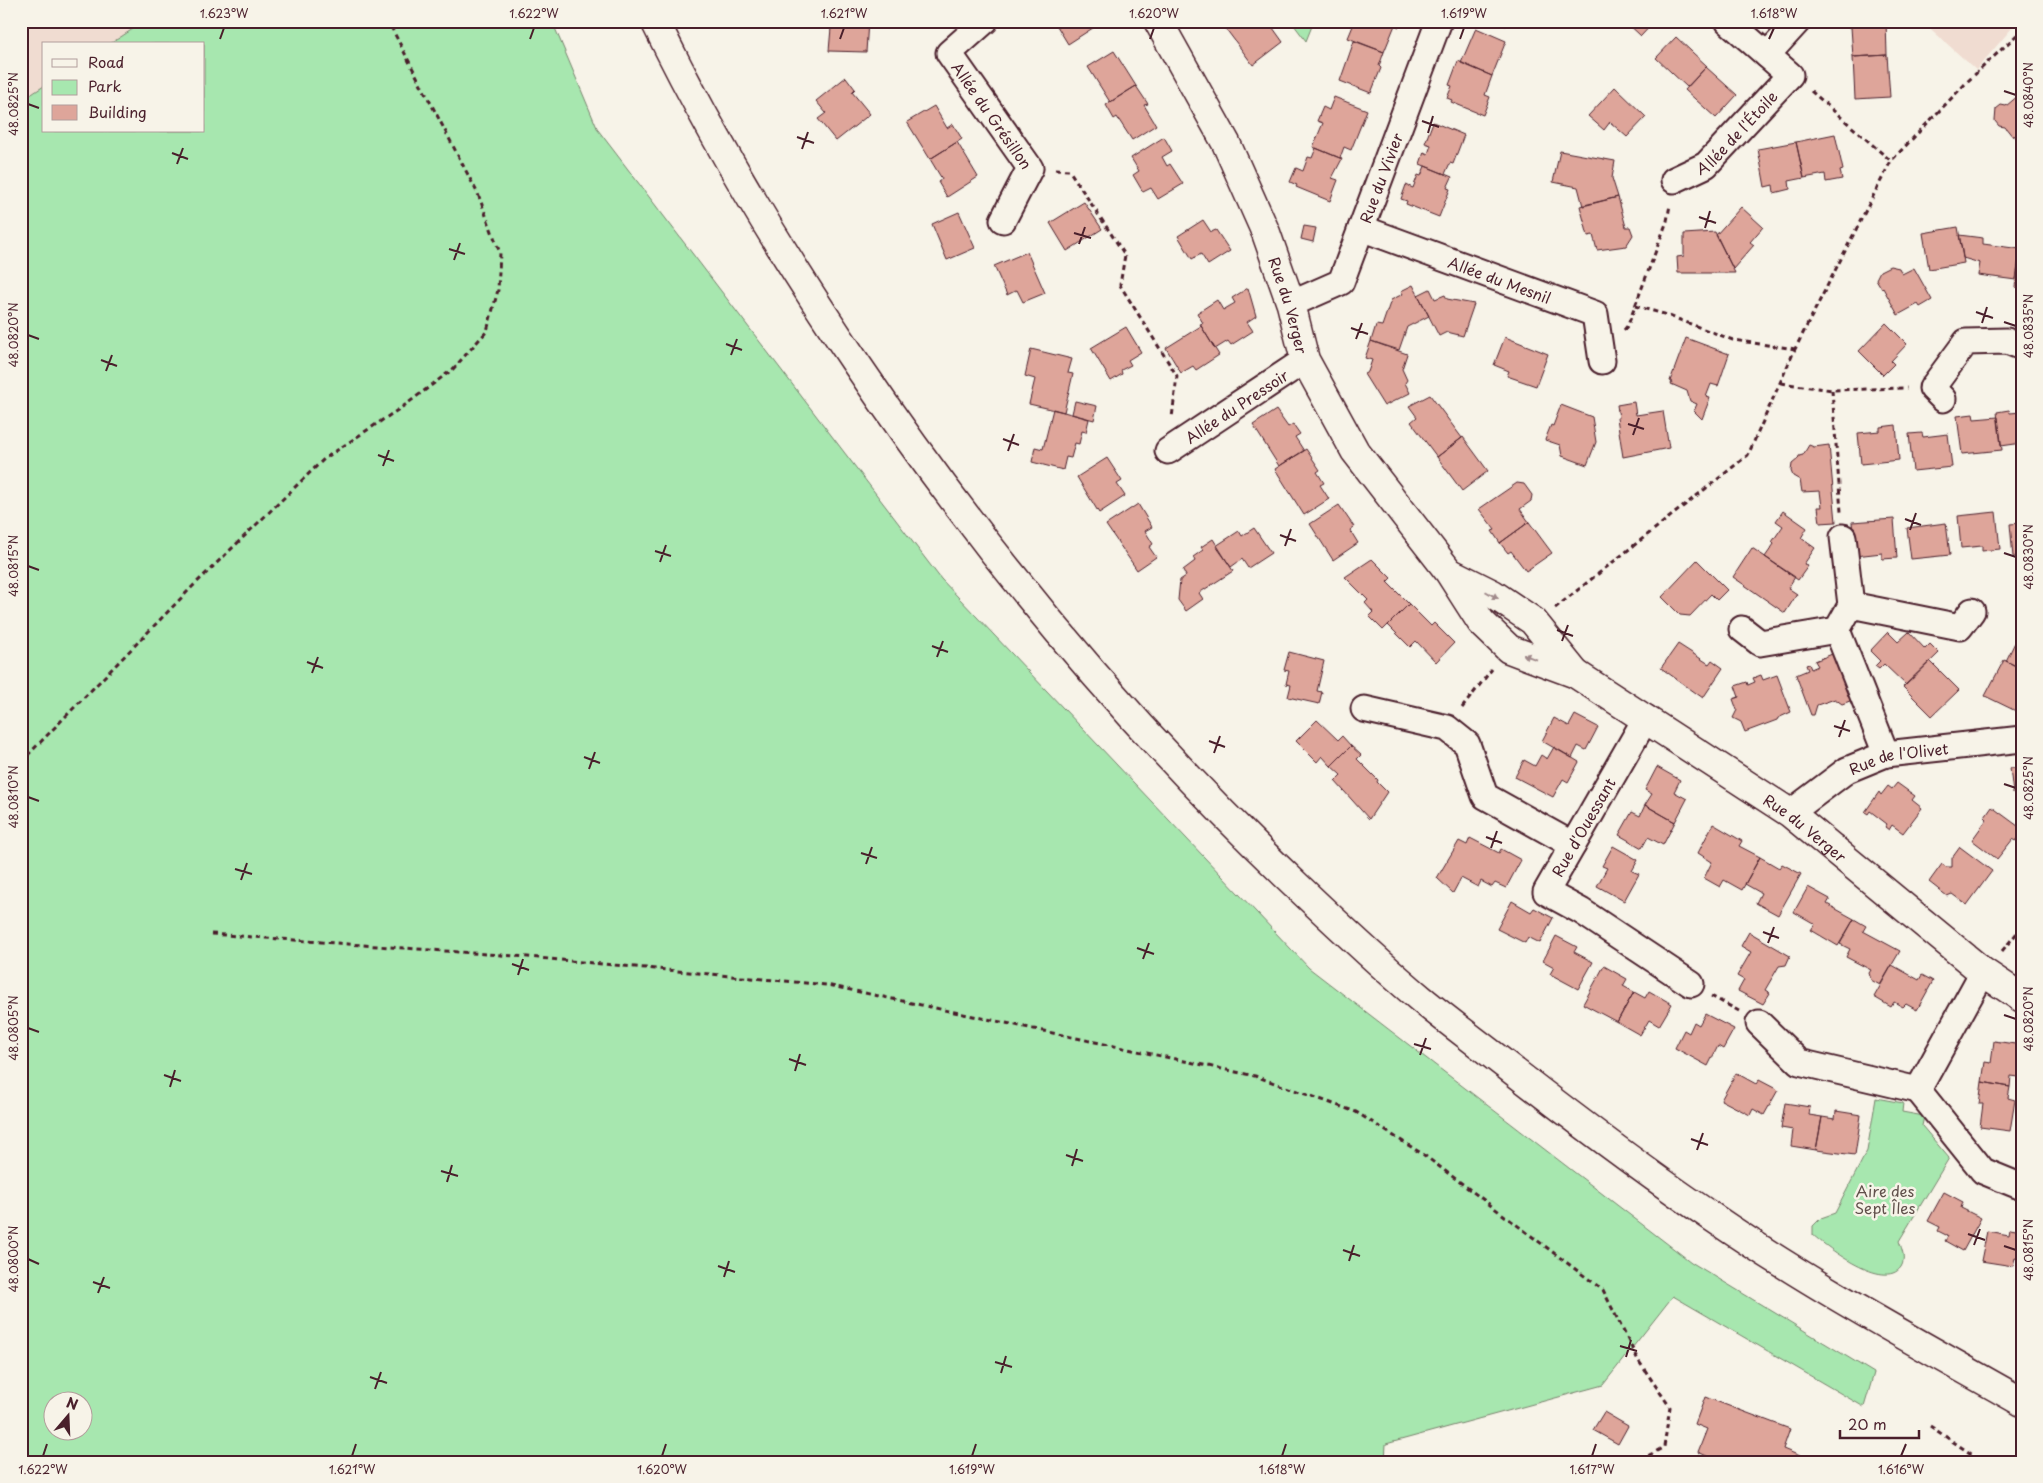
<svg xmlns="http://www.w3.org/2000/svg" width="2043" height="1483" viewBox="0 0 2043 1483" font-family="'Playpen Sans',sans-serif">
	<rect width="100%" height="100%" fill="#f7f3e8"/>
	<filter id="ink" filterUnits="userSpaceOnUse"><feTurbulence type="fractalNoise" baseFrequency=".02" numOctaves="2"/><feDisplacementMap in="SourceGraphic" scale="10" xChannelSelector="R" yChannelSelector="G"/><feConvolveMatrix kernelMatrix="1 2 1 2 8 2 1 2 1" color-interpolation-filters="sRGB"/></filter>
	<g filter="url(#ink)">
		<!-- built -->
		<path fill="#f0dcd1" d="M21,21H145L110,44H44V86L21,101Z
			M1922,21H2018L1976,70Z"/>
		<!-- green -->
		<path fill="#a7e7af" stroke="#78836d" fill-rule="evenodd" d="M145,21H552L598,130L941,579L1309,968L1691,1262L1874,1373L1864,1407L1673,1296L1603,1385L1386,1444L1385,1462H21V101L44,86V131H204V44H110ZM82,1400V1430H52V1400Z
			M1291,21H1314L1306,41Z
			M1876,1098L1903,1103L1902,1112L1924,1116L1922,1126L1949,1158L1899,1241C1902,1249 1906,1259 1901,1267C1884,1291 1828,1248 1813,1235V1226L1821,1218L1835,1213L1867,1151Z"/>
		<!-- building -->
		<path fill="#dea59a" stroke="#4a1f2b" d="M835,21H868L866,52L829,51L831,28H835Z
			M1054,21H1097L1099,24L1068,44Z
			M1220,21H1268L1283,42L1253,65Z
			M1355,21H1401L1399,27L1395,25L1384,52L1348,38Z
			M1496,21H1508L1506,26Z
			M1625,21H1655L1641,36Z
			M1844,21H1886L1887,55L1853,57L1851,27H1844Z
			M1476,28L1506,41L1492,76L1461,63Z
			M1676,37L1707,66L1687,87L1656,58Z
			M1354,41L1384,52L1379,66L1381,68L1371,93L1340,81Z
			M1114,51L1136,86L1110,102L1088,67Z
			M1887,55L1890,97L1855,99L1853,57Z
			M1458,61L1492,76L1485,95L1490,97L1483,115L1451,102L1452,100L1447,98L1452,86L1449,85Z
			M1706,67L1737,95L1716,118L1685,90Z
			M846,77L855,89L852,92L870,114L836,141L818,119L826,113L816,101Z
			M1136,86L1148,104L1144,105L1156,125L1132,140L1117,117L1114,119L1106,105Z
			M1615,87L1646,117L1627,137L1610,122L1604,130L1588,116Z
			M2019,95L2022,98L2021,144L2014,135L2013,137L2005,127L1999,126L1995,121L1996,109L2001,105L2006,106Z
			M1334,97L1367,110L1351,150L1344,147L1340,158L1313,147L1323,123L1317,121L1323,107L1329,110Z
			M934,106L947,128L953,124L962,139L930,159L907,122Z
			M1433,122L1464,135L1453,164L1450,163L1445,174L1420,164L1424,152L1428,154L1431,145L1425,143Z
			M1835,134L1843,170L1840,171L1842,179L1826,182L1825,174L1804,178L1796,142Z
			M1164,137L1172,151L1162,157L1167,166L1170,164L1183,184L1158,199L1151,188L1143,192L1133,175L1139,171L1131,158Z
			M957,142L978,177L947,197L938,182L942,179L930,159Z
			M1796,142L1804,178L1789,181L1790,189L1774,193L1773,185L1765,187L1758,149Z
			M1316,148L1342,159L1332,178L1338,180L1330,201L1296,187L1297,185L1290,182L1296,168L1303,171L1308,157L1312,158Z
			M1560,151L1615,161L1612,178L1618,197L1583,206L1578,187L1553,182Z
			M1425,166L1452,177L1447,188L1450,189L1439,217L1406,204L1407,201L1401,199L1406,185L1413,188L1418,175L1421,176Z
			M1618,197L1626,227H1630L1633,235L1626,246L1597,250L1593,235L1588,236L1580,206Z
			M1084,202L1102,229L1067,251L1050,223Z
			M1741,207L1763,227L1750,242L1754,245L1733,269L1716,235Z
			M959,212L975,248L947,260L932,224Z
			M1203,220L1211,232L1216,230L1230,251L1208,265L1201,254L1192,259L1178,236Z
			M1304,226L1316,228L1313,242L1301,239Z
			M1958,227L1964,263L1929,269L1923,233Z
			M1715,232L1735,273H1678L1677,257L1684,256V234Z
			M1959,235L1983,238V244L2021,249L2016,280L1978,275L1980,263L1963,258Z
			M2020,250H2022V288L2015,287Z
			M1027,252L1045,293L1023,302L1017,290L1007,295L994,266Z
			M1890,266L1899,268L1902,274L1914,268L1932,300L1920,307L1918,304L1898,315L1883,288L1882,289L1876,279L1880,271Z
			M1413,285L1429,316L1407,327L1399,350L1371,341L1376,325L1382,326L1391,300L1403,294L1401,291Z
			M1248,288L1256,316L1247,322L1253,331L1231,345L1228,341L1215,349L1200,324L1203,323L1197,313L1217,300L1223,310L1235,303L1232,298Z
			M1430,289L1435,299L1445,295L1447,299L1474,304L1463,336L1447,332L1439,336L1418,295Z
			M1886,323L1907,344L1891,361L1894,364L1883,375L1859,351Z
			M1201,326L1219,355L1196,370L1193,366L1181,373L1166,348Z
			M1126,327L1141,352L1128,360L1131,365L1121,370L1122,374L1111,381L1091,348Z
			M1505,337L1548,354L1536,386L1507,376L1509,371L1494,365Z
			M1686,338L1729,354L1718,386L1711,384L1706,397L1710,398L1702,419L1694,411L1697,404L1690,401L1687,391L1671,384L1672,382L1670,381Z
			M1371,341L1407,354L1402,369L1407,380L1405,383L1410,393L1384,406L1364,374L1368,372L1372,360L1365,358Z
			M1031,349L1072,359L1068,373L1073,374L1064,412L1029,404L1035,379L1025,376Z
			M1430,395L1462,438L1437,457L1411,422L1417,417L1409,406Z
			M1075,401L1097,406L1094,420L1072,414Z
			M1634,402L1636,415L1663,411L1669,448L1623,457L1617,418H1619L1617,405Z
			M1561,405L1592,417L1596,442L1587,465L1562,456L1560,445L1545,440L1551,425L1553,426Z
			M1053,409L1089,419L1086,432L1082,431L1079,444L1075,443L1071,458L1066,457L1063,470L1032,462L1035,447L1043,449Z
			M1276,410L1288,427L1293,424L1300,434L1295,437L1304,451L1279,466L1253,425Z
			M2009,410L2010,413L2022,412V443L2001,446L1997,412Z
			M1973,414L1974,419L1998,417L2002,450L1962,454L1957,416Z
			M1896,425L1899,460L1861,464L1858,433L1880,431V427Z
			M1922,433L1923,437L1948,434L1952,467L1913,471L1909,434Z
			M1463,437L1488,471L1462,491L1437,457Z
			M1809,445L1814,447L1829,445L1836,522L1820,523L1818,507H1822L1820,491L1802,492L1800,480L1793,476L1791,471L1792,464L1798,459L1799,456L1803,455Z
			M1306,449L1320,470L1317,472L1324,483L1320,485L1329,499L1304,515L1275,469Z
			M1107,458L1122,481L1117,484L1125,496L1099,513L1077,477Z
			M1517,483L1524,484L1532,495L1531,501L1520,509L1529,522L1500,543L1492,531L1495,530L1479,509Z
			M1138,504L1152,527L1145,531L1153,544L1149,547L1156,557L1137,570L1106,525Z
			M1339,505L1354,527L1350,530L1358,543L1333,560L1310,524Z
			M1783,511L1807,528L1801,538L1815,548L1804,564L1808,566L1798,580L1765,557L1774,544L1772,542L1783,526L1776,521Z
			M1996,512L2000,549L1982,551V546L1961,548L1958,516Z
			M1894,519L1897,558L1882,559V553L1855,556L1852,522Z
			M1529,522L1552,553L1526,571L1511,551L1508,553L1500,543Z
			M1946,523L1950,555L1911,559L1907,528Z
			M2022,523V556L2013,557L2010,524Z
			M1254,528L1271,553L1248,568L1242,559L1231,567L1216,546L1239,531L1242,536Z
			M1213,539L1233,571L1199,593L1203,599L1186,611L1178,600L1180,580L1186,576L1183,570L1195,561L1193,557L1203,550L1201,547Z
			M1752,548L1795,577L1788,588L1797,594L1785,613L1733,577Z
			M1372,559L1391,578L1387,582L1409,604L1383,630L1369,616L1373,612L1365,603L1368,600L1345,577Z
			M1697,560L1727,590L1717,600L1711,594L1690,616L1680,615L1662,597Z
			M1409,604L1431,626L1434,623L1454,643L1436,662L1416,641L1410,647L1388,625Z
			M2021,630H2022V669L2006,661Z
			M1888,632L1898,642L1909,632L1925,649L1930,644L1939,653L1906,685L1884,664L1879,669L1875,666L1880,661L1870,651Z
			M1678,644L1709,664L1712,660L1723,668L1703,698L1661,668Z
			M1289,652L1324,661L1317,691L1322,692L1319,704L1288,697L1291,685L1286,684L1289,671L1284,670Z
			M1837,652L1855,699L1842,704L1835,699L1817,705L1814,715H1811L1796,675L1808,670L1806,665L1809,664L1811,669L1818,666L1815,661Z
			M2004,660L2022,669V709L2020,713L1985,696Z
			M1930,661L1959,690L1932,716L1903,687Z
			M1761,675L1763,680L1777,675L1791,712L1778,718L1777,720L1745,732L1741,722L1733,718L1737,710L1733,699L1739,697L1735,686L1747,682L1748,685L1755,682L1753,678Z
			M1575,715L1598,727L1586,750L1578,746L1572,758L1542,741L1554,718L1569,726Z
			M1317,720L1338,740L1342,736L1351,746L1331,766L1322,756L1317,762L1296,741Z
			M1351,746L1361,755L1357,759L1378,780L1377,782L1387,792L1369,819L1335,781L1341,775L1331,766Z
			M1554,747L1579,762L1568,782L1563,779L1553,797L1515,777L1524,760L1535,766L1541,755L1547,759Z
			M1657,767L1680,780L1674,792L1687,799L1675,822L1645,805L1652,794L1645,790Z
			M2022,767V792L2013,793L2010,768Z
			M1897,783L1915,796L1912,800L1922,808L1903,833L1892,825L1889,830L1885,827L1887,824L1870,811L1868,814L1865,812L1879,792L1881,795L1888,786L1892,789Z
			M1645,805L1675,822L1663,845L1648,837L1642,848L1619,835L1632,812L1640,816Z
			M1992,807L2022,829V833L2016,841L2013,839L1997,859L1972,840L1987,819L1985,817Z
			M1713,824L1742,841L1739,846L1760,857L1742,890L1724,880L1720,887L1704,878L1712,862L1698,853Z
			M1470,838L1499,853L1501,849L1521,860L1506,888L1495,883L1492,887L1481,881L1478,887L1461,878L1453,893L1437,878L1459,841L1467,845Z
			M1613,846L1638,860L1632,871L1639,874L1624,901L1597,886L1607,868L1602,866Z
			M1960,847L1992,871L1967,905L1952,894L1947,896L1929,882L1942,864L1946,867H1952V858Z
			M1760,857L1779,868L1782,864L1801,874L1778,915L1756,903L1761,893L1745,884Z
			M1808,887L1830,899L1827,904L1854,919L1838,946L1811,930L1815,924L1794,912Z
			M1512,901L1531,912L1534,908L1553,918L1540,943L1528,937L1525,943L1497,929Z
			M1854,919L1866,926L1863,931L1900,951L1880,985L1871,980L1869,973L1871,970L1846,957L1850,949L1840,944Z
			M1749,932L1790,956L1786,965L1779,966L1765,990L1770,993L1763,1004L1738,991L1744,980L1737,976L1751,952L1741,946Z
			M1556,936L1577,947L1574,952L1593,962L1578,989L1550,974L1554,967L1543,961Z
			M1892,965L1919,980L1922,975L1933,981L1917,1010L1906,1004L1903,1007L1894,1002L1891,1007L1874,997Z
			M1604,966L1627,979L1623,986L1634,992L1617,1022L1583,1004Z
			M1649,991L1672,1004L1659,1026L1649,1020L1640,1035L1617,1022L1634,992L1645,998Z
			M1705,1014L1734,1029L1723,1049L1718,1046L1708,1066L1675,1048L1684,1030L1689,1033L1694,1022L1699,1025Z
			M1994,1041L2022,1045L2019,1077L2011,1076L2010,1087L1982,1082L1985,1062L1991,1063Z
			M1736,1073L1756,1084L1759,1080L1778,1090L1764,1115L1753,1109L1750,1115L1721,1100Z
			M1982,1082L2010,1087L2008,1098L2015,1100L2010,1131L1980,1127L1983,1104H1979Z
			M1785,1103L1810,1107L1809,1115L1822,1117L1816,1150L1791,1146L1793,1130L1781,1128Z
			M1836,1111L1861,1115L1855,1155L1816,1150L1822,1117L1835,1119Z
			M1944,1192L1963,1202L1961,1208L1981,1218L1963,1251L1945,1241L1948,1236L1938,1231L1940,1227L1928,1221Z
			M2010,1229L2022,1231V1260L2015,1258L2013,1266L1981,1261L1987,1231L2009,1235Z
			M1705,1397L1790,1429L1783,1449L1815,1462L1708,1460L1709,1457L1698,1452L1707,1429L1695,1424Z
			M1604,1412L1628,1426L1618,1444L1593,1430Z"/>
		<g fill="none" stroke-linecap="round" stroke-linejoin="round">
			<!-- minor casing -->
			<g stroke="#4a1f2b" stroke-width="29">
				<g id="minor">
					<path id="s1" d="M985,21L949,53L1030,168L1003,220"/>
					<path d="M1767,55L1798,21"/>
					<path id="s2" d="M1674,180L1706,165L1790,75L1728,21"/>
					<path id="s3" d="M1361,228L1595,314L1602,361"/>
					<path id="s4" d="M1291,304L1341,282L1439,21"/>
					<path d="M1943,399L1932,388L1966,342L2007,341L2022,347"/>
					<path id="s5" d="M1168,451L1305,360"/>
					<path d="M1843,537L1851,605"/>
					<path d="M1742,629L1760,643L1837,630L1851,605L1960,627L1972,611"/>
					<path d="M1837,630L1886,754"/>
					<path d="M1364,709L1447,728L1467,744L1485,796L1573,845"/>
					<path d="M1646,718L1546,892L1581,911L1691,984"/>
					<path id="s6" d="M1790,813L1847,770L1886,754L2022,739"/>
					<path d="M1983,972L1918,1090L1983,1171L2022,1187"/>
					<path d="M1759,1023L1799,1062L1918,1090"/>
				</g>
			</g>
			<!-- tertiary casing -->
			<g stroke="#4a1f2b" stroke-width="31">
				<g id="tertiary">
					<path id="s7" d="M1158,21L1226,143L1266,233L1291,304L1305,360L1355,451L1449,572L1481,622L1509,649L1576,674L1790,813L1983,972L2022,998"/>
					<path d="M1451,573L1493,594L1533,621L1575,673"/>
				</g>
			</g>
			<!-- secondary casing -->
			<g stroke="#4a1f2b" stroke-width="31">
				<path id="secondary" d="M655,21C713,140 782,254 856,363C985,554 1130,727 1296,885C1337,924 1378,963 1421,999C1449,1022 1479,1044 1507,1066C1575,1119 1643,1171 1715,1219C1813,1286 1918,1343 2022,1402"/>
			</g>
			<!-- path -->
			<path stroke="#4a1f2b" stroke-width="3" stroke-dasharray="5 4" stroke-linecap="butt" d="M1811,91L1891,161
				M1055,169L1069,170L1125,255L1120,285L1177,376L1172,418
				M1635,306L1664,314L1733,340L1795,349
				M1624,330L1628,325L1667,221L1670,205
				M1781,383L1832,390L1907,388
				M1832,390L1841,512
				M1555,608L1748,455L1795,349L1891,161L1968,81L2022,30
				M1462,708L1492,669
				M21,762L192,587L324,459L408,403L453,369L487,331L498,290L500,253L478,194L388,21
				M211,934L528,957L827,985L1255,1076L1356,1112L1424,1155L1603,1290L1638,1360L1670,1407L1664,1447L1637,1462
				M2002,951L2022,927
				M1711,996L1739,1011
				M1930,1426L1983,1462
				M1907,1458L1912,1462"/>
			<!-- minor -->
			<use href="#minor" stroke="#f7f3e8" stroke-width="25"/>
			<!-- tertiary -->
			<use href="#tertiary" stroke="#f7f3e8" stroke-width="28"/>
			<!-- secondary -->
			<use href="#secondary" stroke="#f7f3e8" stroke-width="28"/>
		</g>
		<!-- one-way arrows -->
		<defs><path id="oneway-solid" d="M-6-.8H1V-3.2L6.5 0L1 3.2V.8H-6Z" transform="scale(1.25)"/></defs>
		<g fill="#a0898a">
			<use href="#oneway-solid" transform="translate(1492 595) rotate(30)"/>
			<use href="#oneway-solid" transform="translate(1530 657) rotate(-160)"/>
		</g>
	</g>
	<!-- ticks -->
	<path fill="none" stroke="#4a1f2b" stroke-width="2" d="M220,39L224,28M530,39L534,28M840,39L844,28M1150,39L1154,28M1460,39L1464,28M1769,39L1774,28M2004,91L2016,95M28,104L39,108M1422,121L1439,127M1428,133L1433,116M797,137L814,143M802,149L808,132M172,153L188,159M177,164L183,148M1699,217L1716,223M1705,228L1710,211M1074,233L1091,238M1079,244L1085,227M449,249L465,254M454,260L460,243M1976,312L1993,318M2004,322L2016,326M1982,323L1987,307M1351,328L1368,334M28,335L39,339M1356,339L1362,323M726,344L742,350M731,355L737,339M101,360L117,366M106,371L112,355M1628,424L1644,429M1633,435L1639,418M1003,439L1019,445M1008,451L1014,434M378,455L394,461M383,466L389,450M1905,519L1921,525M1910,530L1916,513M1280,535L1296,541M1285,546L1291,529M655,551L671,556M2004,553L2016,557M660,562L666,545M28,566L39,570M1557,630L1573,636M1562,641L1568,625M932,646L948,652M937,657L943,641M307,662L323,668M312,673L318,657M1834,726L1850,731M1839,737L1845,720M1209,741L1225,747M1214,753L1220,736M584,757L600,763M589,769L595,752M2004,784L2016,788M28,797L39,801M1486,837L1502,843M1491,848L1497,831M861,853L877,858M866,864L872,847M235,869L252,874M241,880L247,863M1763,932L1779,938M1768,943L1774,927M1137,948L1154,954M1143,959L1149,943M512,964L529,970M518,975L523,959M2004,1015L2016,1019M28,1028L39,1032M1414,1044L1431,1049M1420,1055L1426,1038M789,1059L806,1065M795,1071L800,1054M164,1075L181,1081M170,1087L175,1070M1691,1139L1708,1145M1697,1150L1703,1133M1066,1155L1083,1161M1072,1166L1077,1149M441,1171L458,1176M447,1182L452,1165M1968,1234L1985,1240M1974,1245L1980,1229M2004,1246L2016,1250M1343,1250L1360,1256M28,1259L39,1264M1349,1261L1354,1245M718,1266L735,1272M724,1277L729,1261M93,1282L110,1288M98,1293L104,1277M1620,1346L1637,1351M1626,1357L1631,1340M995,1362L1012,1367M1001,1373L1006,1356M370,1377L387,1383M375,1389L381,1372M43,1456L47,1444M352,1456L356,1444M662,1456L666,1444M972,1456L976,1444M1282,1456L1286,1444M1592,1456L1596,1444M1901,1456L1906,1444"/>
	<g text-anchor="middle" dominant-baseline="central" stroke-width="5" stroke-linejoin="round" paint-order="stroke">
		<!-- street labels -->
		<g font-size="15" fill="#4a1f2b" stroke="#f7f3e8">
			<text stroke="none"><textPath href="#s1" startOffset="124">Allée du Grésillon</textPath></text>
			<text stroke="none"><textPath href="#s2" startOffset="80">Allée de l'Étoile</textPath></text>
			<text stroke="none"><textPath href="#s4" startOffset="166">Rue du Vivier</textPath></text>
			<text stroke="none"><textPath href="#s3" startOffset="148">Allée du Mesnil</textPath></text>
			<text stroke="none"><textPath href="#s7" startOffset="314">Rue du Verger</textPath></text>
			<text stroke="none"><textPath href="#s5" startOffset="82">Allée du Pressoir</textPath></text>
			<text stroke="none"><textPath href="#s6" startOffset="125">Rue de l'Olivet</textPath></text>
			<text transform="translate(1583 827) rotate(-60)">Rue d'Ouessant</text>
			<text stroke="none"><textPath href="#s7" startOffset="1074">Rue du Verger</textPath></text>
		</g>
		<!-- park labels -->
		<g font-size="15" fill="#61514c" stroke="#f7f3e8">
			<text x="1885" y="1190">Aire des<tspan x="1885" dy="17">Sept Îles</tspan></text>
		</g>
	</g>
	<!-- margin -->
	<rect width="2043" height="1483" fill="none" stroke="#f7f3e8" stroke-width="55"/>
	<!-- legend -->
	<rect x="42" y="42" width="162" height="90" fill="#f7f3e8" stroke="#b29e9c"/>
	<rect x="52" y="59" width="25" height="8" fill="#f7f3e8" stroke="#b29e9c"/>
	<text x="88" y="68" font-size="15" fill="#4a1f2b">Road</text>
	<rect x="52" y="80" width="25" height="15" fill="#a7e7af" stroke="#b29e9c"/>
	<text x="88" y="92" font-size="15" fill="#4a1f2b">Park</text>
	<rect x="52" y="105" width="25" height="15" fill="#dea59a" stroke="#b29e9c"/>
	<text x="88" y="118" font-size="15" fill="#4a1f2b">Building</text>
	<!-- north arrow -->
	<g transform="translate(68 1416) rotate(19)"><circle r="24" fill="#f7f3e8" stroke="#b29e9c"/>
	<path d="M0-4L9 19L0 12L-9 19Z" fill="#4a1f2b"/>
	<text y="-8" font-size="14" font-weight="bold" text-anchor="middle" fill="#4a1f2b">N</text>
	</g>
	<!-- scale -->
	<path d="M1840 1430v8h79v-8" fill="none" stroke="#4a1f2b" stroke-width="2.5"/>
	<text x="1848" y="1430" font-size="15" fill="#4a1f2b" stroke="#f7f3e8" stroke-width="4" paint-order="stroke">20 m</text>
	<rect x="28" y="28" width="1988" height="1428" fill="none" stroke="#4a1f2b" stroke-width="2"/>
	<g font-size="12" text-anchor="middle" fill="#4a1f2b">
		<text x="224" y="18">1.623°W</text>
		<text x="534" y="18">1.622°W</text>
		<text x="844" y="18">1.621°W</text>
		<text x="1154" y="18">1.620°W</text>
		<text x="1464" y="18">1.619°W</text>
		<text x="1774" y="18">1.618°W</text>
		<text transform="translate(2029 95) rotate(-90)" y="4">48.0840°N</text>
		<text transform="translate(14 104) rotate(-90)" y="4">48.0825°N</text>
		<text transform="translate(2029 326) rotate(-90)" y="4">48.0835°N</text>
		<text transform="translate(14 335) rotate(-90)" y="4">48.0820°N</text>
		<text transform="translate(2029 557) rotate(-90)" y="4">48.0830°N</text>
		<text transform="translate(14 566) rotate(-90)" y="4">48.0815°N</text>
		<text transform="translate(2029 788) rotate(-90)" y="4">48.0825°N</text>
		<text transform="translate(14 797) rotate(-90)" y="4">48.0810°N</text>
		<text transform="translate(2029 1019) rotate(-90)" y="4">48.0820°N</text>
		<text transform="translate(14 1028) rotate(-90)" y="4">48.0805°N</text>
		<text transform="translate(2029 1250) rotate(-90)" y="4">48.0815°N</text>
		<text transform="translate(14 1259) rotate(-90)" y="4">48.0800°N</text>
		<text x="43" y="1474">1.622°W</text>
		<text x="352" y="1474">1.621°W</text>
		<text x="662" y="1474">1.620°W</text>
		<text x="972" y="1474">1.619°W</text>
		<text x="1282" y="1474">1.618°W</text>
		<text x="1592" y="1474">1.617°W</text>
		<text x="1901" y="1474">1.616°W</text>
	</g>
</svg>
